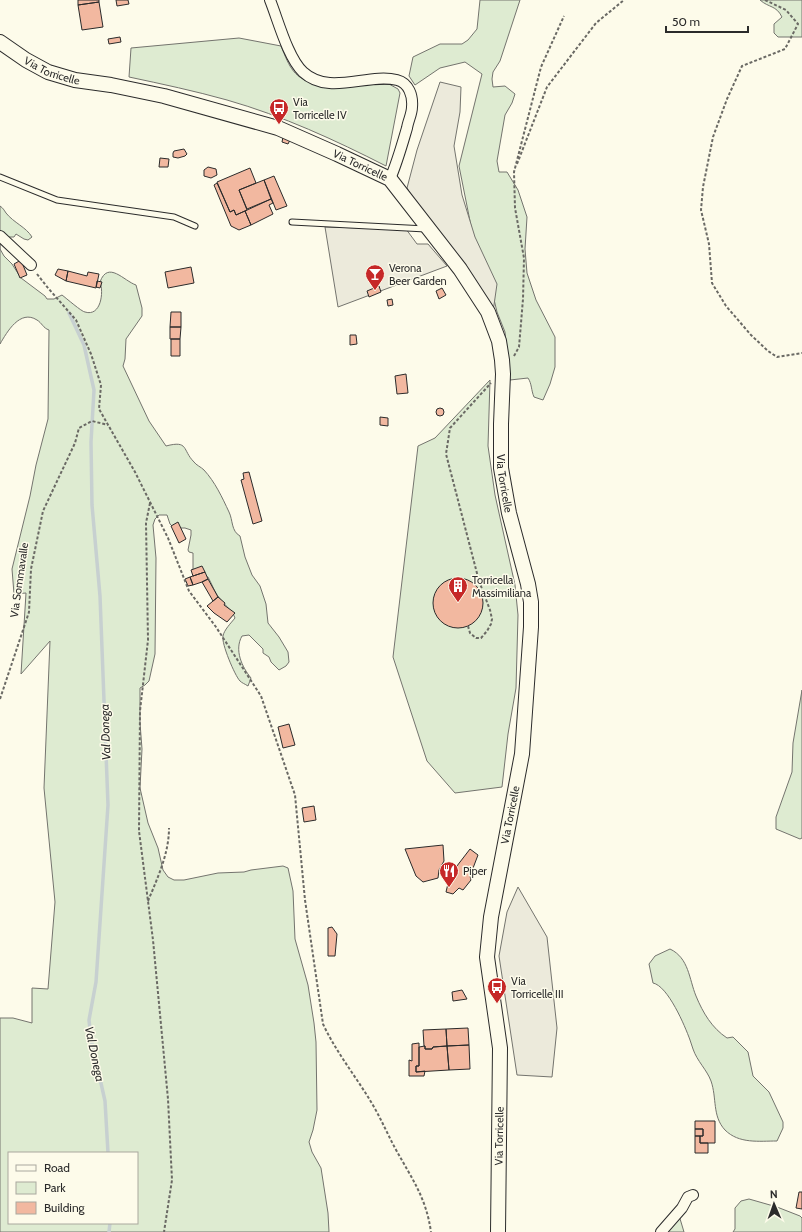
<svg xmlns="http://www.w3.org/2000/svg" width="802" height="1232" viewBox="0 0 802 1232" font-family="Cabin,sans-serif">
	<rect width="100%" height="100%" fill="#fdfbea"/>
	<!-- green -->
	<path fill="#deebd1" stroke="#74746e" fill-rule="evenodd" d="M480,0H520L500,61L493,72L492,79L493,87L505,86L515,94L512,103L505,115L497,161L499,172H507L518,190L527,217L525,249L527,273L536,300L555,337V367L550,384L543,400L534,397C531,390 532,384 528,378L510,380L505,332L497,312L488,274L472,231L459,166L482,74L465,62L440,68L415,85L409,76L413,57L440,44H462L468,40L477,29Z
		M760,0H802V37H778L774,33V24L782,17C776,5 769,8 760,0Z
		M239,38L281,46C290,68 293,78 318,85L389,84L398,89L400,93L386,166C335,140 283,116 227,100C195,91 162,84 129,77L131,48Z
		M0,206C3,208 4,210 6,213C14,223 26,227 32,237L28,240L24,239L16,234L14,237H8L0,242V249L4,256L12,264L21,278L45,296L47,299H54L62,295C66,298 82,312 85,312C101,317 104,292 100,282C108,260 124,281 136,285L142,308V316L126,339L125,359L123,366L149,421L166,446C189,440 182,450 194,462C196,465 201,467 204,470C215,482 222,497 229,512C233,520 231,531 240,536L245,557L252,575L260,586L266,604L268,623L279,637L288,652L289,662L286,666L279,670L271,662L269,657L263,653V649L249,635L242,636C234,650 242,667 251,678L248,686C245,684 242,683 240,681C235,676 221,643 223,636C224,630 231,623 235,618C233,612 225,605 221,600C215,594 212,584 208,577L198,575L193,573V553L189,552L188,550L191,535V530L185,528H174L170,524L167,515H159L155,519L153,525L156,558L155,654L149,681L145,685L140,688V723L142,749L140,788L148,823L158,848L163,870L168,877L174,880H184L218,873L244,872L251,870L283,866L288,868L293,891L295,939L308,985L314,1023L316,1042L317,1110L313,1130L309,1142L312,1152L321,1168L328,1213L329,1232H0V1018H13L32,1023V988L48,989L55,902L44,788L50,641L21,674L26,593L14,594L12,569L30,496L36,465L48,419L49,330C43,328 42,323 37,320C20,309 7,332 0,344ZM9,1153H137V1223H9Z
		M490,380L488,446L495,495L515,585L518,615L516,688L508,734L502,787L455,793L427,761L393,657L418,446L435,438Z
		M802,690V838L800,839L776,829V817L792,772L793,743Z
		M670,949C689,958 689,979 696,996C703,1013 712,1028 727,1038L733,1037L748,1052L753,1076L769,1092L783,1122V1128L777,1141C759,1141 739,1144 725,1130C712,1116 717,1098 711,1081C707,1070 697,1061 693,1049C692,1046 691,1043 690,1040C685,1026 668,986 653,983L649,964L655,956Z
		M749,1199L777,1207L800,1216L802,1218V1232H733L735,1229V1208L741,1201Z
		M678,1212L684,1232H658Z"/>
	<!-- parking -->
	<path fill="#eceadb" stroke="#74746e" d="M440,82L461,87L460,112L454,146L462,195L475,237L497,284L493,312L426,220L407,188L417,150Z
		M325,227L406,229L417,244H428L447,266L338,307Z
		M518,887L547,937L557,1028L552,1077L517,1075L499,956L507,912Z"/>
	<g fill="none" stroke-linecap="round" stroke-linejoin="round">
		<!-- stream -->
		<path stroke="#c7d0d0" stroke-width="3.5" d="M69,313L84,345L94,390L91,442L92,505L100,596L108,805L96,982L89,1020L91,1039L105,1101L108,1153
			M109,1232L110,1223"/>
	</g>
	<!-- building -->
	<path fill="#f2b8a0" stroke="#2b2b2b" d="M78,0H99V2L78,5Z
		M116,0H128L129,4L117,6Z
		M99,2L103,27L82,30L78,5Z
		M120,37L121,42L109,44L108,39Z
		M283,137L290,140L288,144L282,142Z
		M184,149L187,154L185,156L178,158L173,157V153L174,151Z
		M160,158L169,159L168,167H159Z
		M208,167L216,169L217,175L211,178L204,176V170Z
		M250,168L256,183L239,190L247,210L236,215L234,210L230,212L217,182Z
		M274,176L287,206L276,210L264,180Z
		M264,180L271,199L247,209L239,190Z
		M217,183L230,212L234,210L236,215L245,211L251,225L239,230L231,226L214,185Z
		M271,199L273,203L269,205L273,214L251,225L245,211Z
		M21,260L27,275L20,278L14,264Z
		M191,267L194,283L168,288L165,272Z
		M58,269L68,271L66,281L55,275Z
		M68,271L87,276L88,272L99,274L96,288L66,281Z
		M97,281L102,282L100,288L96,287Z
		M379,286L381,292L369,297L367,291Z
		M442,288L446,295L439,299L436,291Z
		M392,299L393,305L388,306L387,300Z
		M171,312H181V327H170Z
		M170,327H181L180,339H170Z
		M350,335H356L357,344L350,345Z
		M171,339H180V356H171Z
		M406,374L408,393L397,394L395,376Z
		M436 412a4 4 0 1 1 8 0a4 4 0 1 1-8 0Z
		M380,417L388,418V426L380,425Z
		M249,472L262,521L253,524L241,480L244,479L243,473Z
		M178,522L186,539L179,543L171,526Z
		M202,566L205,572L193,576L191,570Z
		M205,572L208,579L202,582L193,585L190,577Z
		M190,577L193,585L188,586L185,579Z
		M433 603a25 25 0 1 1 50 0a25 25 0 1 1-50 0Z
		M208,579L218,597L213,601L202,582Z
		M218,597L225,603L224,605L235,613L227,622L214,613L207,606Z
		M289,724L295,745L283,748L278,727Z
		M314,806L316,820L304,822L302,808Z
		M443,845L444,861L439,870L438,878L423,882L416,876L405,849Z
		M470,849L478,855L470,876L471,880L463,890L459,888L453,894L446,892L450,875Z
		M332,927L337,934L335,956H328V928Z
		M462,990L467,999L453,1001L452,992Z
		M468,1028L469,1045L447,1046L446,1029Z
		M446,1029L447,1046L433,1047L432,1049H425V1046H424L423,1030Z
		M419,1043V1066H416V1072L425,1071L424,1076H409V1060L412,1061V1044Z
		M469,1045L470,1069L449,1070L447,1046Z
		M425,1046V1049H432L433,1047L447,1046L449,1070L416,1072V1066H419V1047Z
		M695,1121H715V1143H700V1136H703V1129H695Z
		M695,1129H703V1136H695Z
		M695,1136H700V1143H708V1153H695Z
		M799,1192H802V1209L796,1208Z"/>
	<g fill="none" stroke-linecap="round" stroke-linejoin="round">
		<!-- lane casing -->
		<g stroke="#2b2b2b" stroke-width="7">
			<path id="lane" d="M0,177L57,200L174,217L195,226
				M292,222L426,229"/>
		</g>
		<!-- street casing -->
		<g stroke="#2b2b2b" stroke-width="12">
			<path id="street" d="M270,0C278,20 288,58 303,72C329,96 367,73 397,80C409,83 413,96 412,107C412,114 408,121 407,128C402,145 397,163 390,179
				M0,236L31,265
				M661,1232L682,1208L688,1197L693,1195"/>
		</g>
		<!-- secondary casing -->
		<g stroke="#2b2b2b" stroke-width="16">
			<g id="secondary">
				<path id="s1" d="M0,42L26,60L48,72L75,80L111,85L164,96L278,128L337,154L390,179L460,269L488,312L499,341L502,360L503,374L501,424V468L509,513L528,584L531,602V627L522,754L491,917L487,957L500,1048L498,1232"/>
			</g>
		</g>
		<!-- path -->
		<path stroke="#6a6964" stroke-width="2" stroke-dasharray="3 2" stroke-linecap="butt" d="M765,0L786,10L798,24L785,49L742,66L727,99L713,137L703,187L701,210L709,244L712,283L726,306L751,335L768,351L777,357L802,353
			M517,164L547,87L596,23L624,0
			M37,274L48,288L76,320L91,354L101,385L99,409L135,472L168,538L189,591L216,627L261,696L295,795L305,900L323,1024C337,1054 358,1079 374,1107C382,1121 388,1135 395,1148C412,1179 426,1197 431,1232
			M514,356L519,347L523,299L524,258L515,208L514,172L541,67L564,16
			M150,503L146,523L148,640L140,711L139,831L153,940L168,1099L172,1180L164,1232
			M468,626L470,633L476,638H481L487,631L491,624L492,619L490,610L479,581L446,454L450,428L491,383
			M0,699L29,612L31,569L43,511L75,443L79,428L92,421L108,425
			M148,901C158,877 169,853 169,828"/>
		<!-- lane -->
		<use href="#lane" stroke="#fdfbea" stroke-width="5"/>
		<!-- street -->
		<use href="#street" stroke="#fdfbea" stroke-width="10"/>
		<!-- secondary -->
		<use href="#secondary" stroke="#fdfbea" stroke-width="14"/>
	</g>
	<!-- icons -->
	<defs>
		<g id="bus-pin" transform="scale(1)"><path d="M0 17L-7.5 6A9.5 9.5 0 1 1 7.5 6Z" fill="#c62828" stroke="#fdfbea"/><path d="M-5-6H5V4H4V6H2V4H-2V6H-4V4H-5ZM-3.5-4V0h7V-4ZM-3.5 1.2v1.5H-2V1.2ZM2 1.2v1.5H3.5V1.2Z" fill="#fff"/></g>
		<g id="bar-pin" transform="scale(1)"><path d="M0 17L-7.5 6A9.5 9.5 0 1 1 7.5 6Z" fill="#c62828" stroke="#fdfbea"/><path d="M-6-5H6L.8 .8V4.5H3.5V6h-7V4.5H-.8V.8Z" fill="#fff"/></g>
		<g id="building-pin" transform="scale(1)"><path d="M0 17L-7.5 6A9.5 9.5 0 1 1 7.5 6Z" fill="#c62828" stroke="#fdfbea"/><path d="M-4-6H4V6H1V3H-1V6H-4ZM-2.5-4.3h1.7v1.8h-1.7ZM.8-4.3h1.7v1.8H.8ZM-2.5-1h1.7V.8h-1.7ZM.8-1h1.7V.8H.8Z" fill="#fff"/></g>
		<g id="restaurant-pin" transform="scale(1)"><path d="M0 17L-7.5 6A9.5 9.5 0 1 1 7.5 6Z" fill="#c62828" stroke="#fdfbea"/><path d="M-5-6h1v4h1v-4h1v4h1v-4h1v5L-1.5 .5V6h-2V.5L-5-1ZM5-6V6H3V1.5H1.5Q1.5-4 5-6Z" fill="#fff"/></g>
	</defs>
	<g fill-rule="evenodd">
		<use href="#bus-pin" x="279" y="108"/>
		<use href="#bar-pin" x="375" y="274"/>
		<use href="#building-pin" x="458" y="586"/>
		<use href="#restaurant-pin" x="449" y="871"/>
		<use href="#bus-pin" x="497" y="987"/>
	</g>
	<g text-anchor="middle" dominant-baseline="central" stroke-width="3" stroke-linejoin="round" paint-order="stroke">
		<!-- street labels -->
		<g font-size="11" fill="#2b2b2b" stroke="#fdfbea">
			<text stroke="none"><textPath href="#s1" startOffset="60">Via Torricelle</textPath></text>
			<text stroke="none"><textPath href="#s1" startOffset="384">Via Torricelle</textPath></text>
			<text stroke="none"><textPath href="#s1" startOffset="756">Via Torricelle</textPath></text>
			<text transform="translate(19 580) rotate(-82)">Via Sommavalle</text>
			<text transform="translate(510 815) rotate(-79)">Via Torricelle</text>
			<text transform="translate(499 1136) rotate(-89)">Via Torricelle</text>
		</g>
		<!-- poi labels -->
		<g font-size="11" fill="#2b2b2b" stroke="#fdfbea" text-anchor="start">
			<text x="293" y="102">Via<tspan x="293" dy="13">Torricelle IV</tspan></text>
			<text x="389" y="268">Verona<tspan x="389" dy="13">Beer Garden</tspan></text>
			<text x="472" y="580">Torricella<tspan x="472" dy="13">Massimiliana</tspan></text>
			<text x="463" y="871">Piper</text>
			<text x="511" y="981">Via<tspan x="511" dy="13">Torricelle III</tspan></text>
		</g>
		<!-- water labels -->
		<g font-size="12" font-style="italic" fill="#2b2b2b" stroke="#fdfbea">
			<text transform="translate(105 732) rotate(-92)">Val Donega</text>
			<text transform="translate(95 1054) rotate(78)">Val Donega</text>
		</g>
	</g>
	<!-- legend -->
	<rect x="8" y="1152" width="130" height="72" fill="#fdfbea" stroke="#a9a89e"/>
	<rect x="16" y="1165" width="20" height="6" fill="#fdfbea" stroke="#a9a89e"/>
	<text x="44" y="1172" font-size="12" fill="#2b2b2b">Road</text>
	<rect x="16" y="1182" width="20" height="12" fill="#deebd1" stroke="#a9a89e"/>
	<text x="44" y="1192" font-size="12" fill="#2b2b2b">Park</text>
	<rect x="16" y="1202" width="20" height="12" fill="#f2b8a0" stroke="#a9a89e"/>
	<text x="44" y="1212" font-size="12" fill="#2b2b2b">Building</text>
	<!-- north arrow -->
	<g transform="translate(774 1204) rotate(358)" stroke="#fdfbea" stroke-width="3" paint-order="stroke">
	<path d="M0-3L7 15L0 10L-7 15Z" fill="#2b2b2b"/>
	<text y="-6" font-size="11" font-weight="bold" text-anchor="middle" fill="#2b2b2b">N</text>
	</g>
	<!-- scale -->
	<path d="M666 26v6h82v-6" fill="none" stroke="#2b2b2b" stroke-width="2"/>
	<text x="672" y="26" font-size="12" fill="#2b2b2b" stroke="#fdfbea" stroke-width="3" paint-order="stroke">50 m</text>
</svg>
